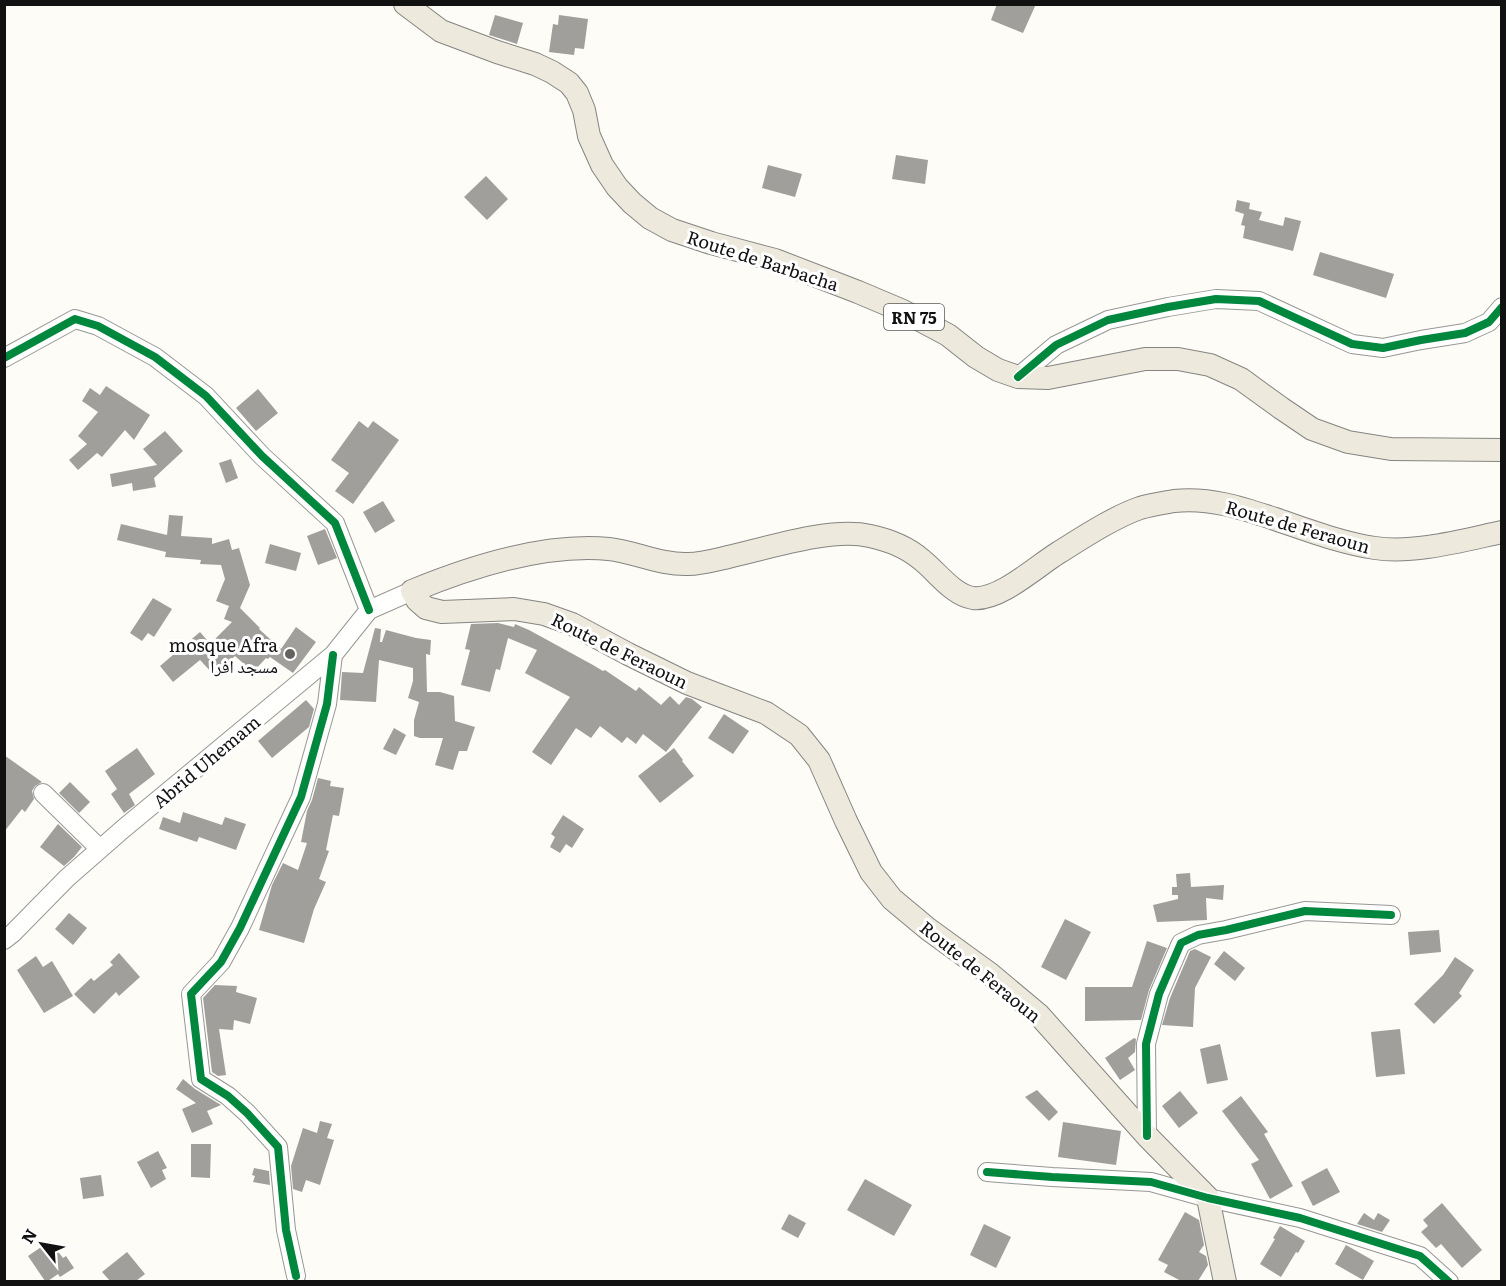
<svg xmlns="http://www.w3.org/2000/svg" width="1506" height="1286" viewBox="0 0 1506 1286" font-family="Literata,'Noto Naskh Arabic',serif">
	<rect width="100%" height="100%" fill="#fdfcf7"/>
	<!-- building -->
	<path fill="#a19f9c" d="M997,4H1036L1023,33L991,20Z
		M495,15L523,23L517,44L489,35Z
		M559,15L588,19L584,49L575,48L574,55L549,52L553,24L558,25Z
		M896,155L928,160L925,184L892,179Z
		M768,165L802,174L795,197L762,188Z
		M486,176L508,199L487,220L464,197Z
		M1237,200L1250,203L1249,209L1262,212L1259,220L1283,226L1285,217L1301,221L1293,251L1243,238L1245,226L1241,225L1244,214L1235,211Z
		M1320,252L1394,274L1386,298L1313,275Z
		M106,386L150,415L134,440L125,430L102,457L97,453L78,470L69,460L87,444L78,436L98,412L82,401L90,388L100,395Z
		M258,389L278,413L256,431L236,408Z
		M359,421L368,428L373,421L399,440L353,504L335,491L349,473L331,460Z
		M165,431L183,451L154,478L156,487L133,491L132,483L112,487L110,474L157,465L143,449Z
		M231,459L238,478L226,483L219,463Z
		M383,501L395,521L375,533L363,512Z
		M169,515L183,516L181,536L212,538V544L229,539L232,550L239,548L250,585L240,608L260,628L259,629L281,649L296,627L316,642L293,673L270,657L268,659L266,658L253,672L235,656L214,675L200,660L173,682L160,666L200,632L213,647L216,638L232,622L224,619L229,606L216,601L225,579L221,565L200,564L201,560L165,557L166,552L117,540L121,524L167,535Z
		M325,529L337,558L318,565L307,536Z
		M270,544L301,553L296,571L265,563Z
		M153,598L172,609L154,637L148,633L142,641L130,633Z
		M498,623L514,627L515,624L529,630L593,665L603,671L605,670L636,691L639,687L661,705L670,696L679,705L686,697L692,699L702,707L666,752L643,734L636,744L627,737L622,743L600,726L591,738L576,728L551,765L532,752L570,697L525,673L537,650L508,638L500,670L496,669L490,692L461,685L470,650L465,649L471,624Z
		M375,628L381,629L380,642H382L386,630L416,638L431,640L430,655L426,654L427,692H440L454,696L455,721L475,727L467,751H459L453,770L435,765L443,738H420L414,736V720L419,702L408,698L413,681V668L379,660L376,702L340,700L342,672L363,673Z
		M306,700L314,709L309,727L272,758L258,741Z
		M724,714L749,731L733,754L708,738Z
		M394,728L406,735L396,755L383,749Z
		M137,748L155,774L129,794L135,805L124,813L111,794L117,789L105,771Z
		M674,748L683,760L682,761L694,776L660,803L638,776Z
		M4,755L42,782L35,786L32,791L34,799L25,812L22,809L4,832Z
		M318,778L331,781L330,786L344,788L339,816L333,815L326,850L329,851L319,879L326,882L314,909L304,943L259,930L272,885L283,863L298,870L307,843L301,842L307,811L312,800Z
		M70,782L90,802L79,813L59,793Z
		M183,812L222,825L225,817L246,824L236,850L199,837L197,842L159,829L163,817L180,823Z
		M563,815L584,829L572,848L566,844L560,853L550,847L555,837L551,834Z
		M58,824L82,847L74,857L64,866L40,847Z
		M1190,873L1191,887L1224,885L1223,900L1206,898L1207,920L1157,922L1153,905L1178,899V895H1172V887H1177L1176,874Z
		M69,913L87,928L73,945L55,929Z
		M1065,919L1091,932L1066,980L1041,967Z
		M1439,930L1441,952L1410,955L1408,932Z
		M1147,941L1167,948L1149,990L1141,1020L1085,1021V987H1132Z
		M1195,949L1211,957L1195,988L1193,1027L1162,1025L1170,998L1190,951Z
		M1224,951L1245,968L1235,981L1214,964Z
		M119,953L140,977L119,996L116,992L94,1014L74,994L91,978L94,981L113,965L110,962Z
		M36,956L43,967L52,961L73,996L44,1013L17,970Z
		M1455,957L1474,970L1459,993L1462,996L1434,1024L1414,1004L1443,975Z
		M215,985L237,986L236,992L257,998L250,1024L234,1020L233,1030L219,1029L226,1075L218,1076L212,1072L203,998Z
		M1400,1029L1405,1074L1376,1077L1371,1032Z
		M1134,1038L1136,1039L1135,1052L1128,1058L1135,1070L1120,1080L1105,1058Z
		M1220,1044L1228,1080L1207,1084L1200,1049Z
		M183,1079L195,1089L221,1105L207,1111L213,1124L192,1133L182,1109L196,1103L176,1089Z
		M1037,1090L1058,1112L1049,1121L1025,1097Z
		M1180,1091L1198,1113L1179,1128L1162,1106Z
		M1241,1096L1268,1132L1264,1134L1293,1186L1270,1199L1251,1164L1259,1160L1222,1111Z
		M320,1121L332,1124L327,1138L334,1140L320,1185L306,1180L302,1192L293,1189L291,1166L303,1128L317,1133Z
		M1063,1122L1121,1131L1116,1165L1058,1157Z
		M191,1144H211L210,1178L191,1177Z
		M158,1151L167,1168L162,1170L166,1179L151,1188L137,1162Z
		M254,1168L269,1171L270,1185L253,1182L255,1176L252,1175Z
		M1327,1168L1340,1192L1313,1206L1301,1182Z
		M101,1175L104,1196L83,1199L80,1178Z
		M865,1179L912,1205L894,1236L847,1210Z
		M1442,1203L1482,1250L1462,1268L1441,1244L1436,1248L1421,1232L1428,1226L1423,1220Z
		M1185,1212L1199,1220L1204,1245L1199,1252L1206,1256L1208,1265L1198,1281H1181L1164,1272L1168,1265L1158,1260Z
		M1364,1213L1374,1220L1378,1213L1390,1220L1382,1232L1357,1224Z
		M789,1214L806,1223L798,1238L781,1229Z
		M984,1224L1011,1237L996,1268L970,1255Z
		M1280,1226L1305,1241L1298,1253L1296,1252L1281,1277L1260,1264L1275,1239L1273,1238Z
		M50,1241L63,1258L66,1256L74,1268L60,1277L58,1274L48,1281H45L28,1256Z
		M1346,1245L1374,1261L1363,1280L1335,1264Z
		M127,1252L145,1274L136,1281H110L102,1272Z"/>
	<g fill="none" stroke-linecap="round" stroke-linejoin="round">
		<!-- minor casing -->
		<g stroke="#979795" stroke-width="20">
			<path id="minor" d="M4,358L75,319L98,326L155,357L206,396L262,456L335,523L369,610
				M1018,377L1056,345L1108,320L1168,307L1216,299L1259,301L1352,344L1383,348L1421,340L1465,333L1489,322L1502,307
				M43,793L100,849
				M4,940L13,933L67,878L123,829L333,655L369,610L412,591
				M1147,1136L1146,1044L1159,994L1181,943L1198,935L1226,930L1305,911L1391,915
				M987,1172L1052,1177L1151,1182L1208,1198L1300,1218L1420,1256L1449,1282
				M296,1276L286,1230L278,1147L247,1113L228,1096L201,1079L191,994L221,962L240,928L301,797L327,704L333,655"/>
		</g>
		<!-- major casing -->
		<g stroke="#858482" stroke-width="24">
			<path id="major" d="M405,4L441,31L497,52L535,64L552,72L569,83L577,93L584,110L589,136L602,165L617,187L632,203L650,218L672,230L711,243L775,260L858,292L903,311L948,335L976,357L998,370L1018,377L1048,378L1145,359H1178L1210,365L1241,379L1281,408L1312,429L1348,442L1391,449L1502,450
				M1225,1282L1208,1198L1147,1136L1039,1015L990,974L928,929L892,899L871,872L846,821L819,760L799,735L766,713L687,683L628,654L572,624L544,614L514,609L442,612L426,608L417,600L412,591C470,567 546,543 609,549C635,552 661,565 688,564C701,564 715,560 728,557C768,548 831,527 870,536C889,540 908,548 922,560C937,572 953,595 973,598C999,601 1037,566 1058,553C1082,538 1114,517 1140,508C1150,505 1163,503 1174,501C1209,497 1242,508 1275,519C1308,530 1341,543 1375,548C1414,554 1464,540 1502,532"/>
		</g>
		<!-- minor -->
		<use href="#minor" stroke="#fffffe" stroke-width="18"/>
		<!-- major -->
		<use href="#major" stroke="#ede9dc" stroke-width="22"/>
		<!-- cycleway casing -->
		<g stroke="#fff" stroke-width="11">
			<path id="cycleway" d="M4,358L75,319L98,326L155,357L206,396L262,456L335,523L369,610
				M1018,377L1056,345L1108,320L1168,307L1216,299L1259,301L1352,344L1383,348L1421,340L1465,333L1489,322L1502,307
				M1147,1136L1146,1044L1159,994L1181,943L1198,935L1226,930L1305,911L1391,915
				M987,1172L1052,1177L1151,1182L1208,1198L1300,1218L1420,1256L1449,1282
				M296,1276L286,1230L278,1147L247,1113L228,1096L201,1079L191,994L221,962L240,928L301,797L327,704L333,655"/>
		</g>
		<!-- cycleway -->
		<use href="#cycleway" stroke="#00873e" stroke-width="8"/>
	</g>
	<!-- markers -->
	<circle fill="#646362" stroke="#fff" stroke-width="2" cx="290" cy="654" r="6"/>
	<g text-anchor="middle" dominant-baseline="central" stroke-width="6" stroke-linejoin="round" paint-order="stroke">
		<!-- shield labels -->
		<rect fill="#fff" stroke="#585858" stroke-width="1.5" x="884" y="304" width="60" height="26" rx="4.5"/>
		<g font-size="16" font-weight="bold" fill="#111">
			<text x="914" y="317">RN 75</text>
		</g>
		<!-- street labels -->
		<g font-size="18" fill="#111" stroke="#fff">
			<text transform="translate(763 260) rotate(18)">Route de Barbacha</text>
			<text transform="translate(1298 526) rotate(16)">Route de Feraoun</text>
			<text transform="translate(620 650) rotate(26)">Route de Feraoun</text>
			<text transform="translate(206 761) rotate(-40)">Abrid Uhemam</text>
			<text transform="translate(981 971) rotate(39)">Route de Feraoun</text>
		</g>
		<!-- poi labels -->
		<g font-size="18" fill="#111" stroke="#fff" text-anchor="end">
			<text x="278" y="644">mosque Afra<tspan x="278" dy="21">مسجد افرا</tspan></text>
		</g>
	</g>
	<!-- border -->
	<rect width="1506" height="1286" fill="none" stroke="#111111" stroke-width="12"/>
	<!-- north arrow -->
	<g transform="translate(42 1244) rotate(301)" stroke="#ffffff" stroke-width="4.5" paint-order="stroke">
	<path d="M0-4.5L10 22L0 15L-10 22Z" fill="#111111"/>
	<text y="-9" font-size="16" font-weight="bold" text-anchor="middle" fill="#111111">N</text>
	</g>
</svg>
